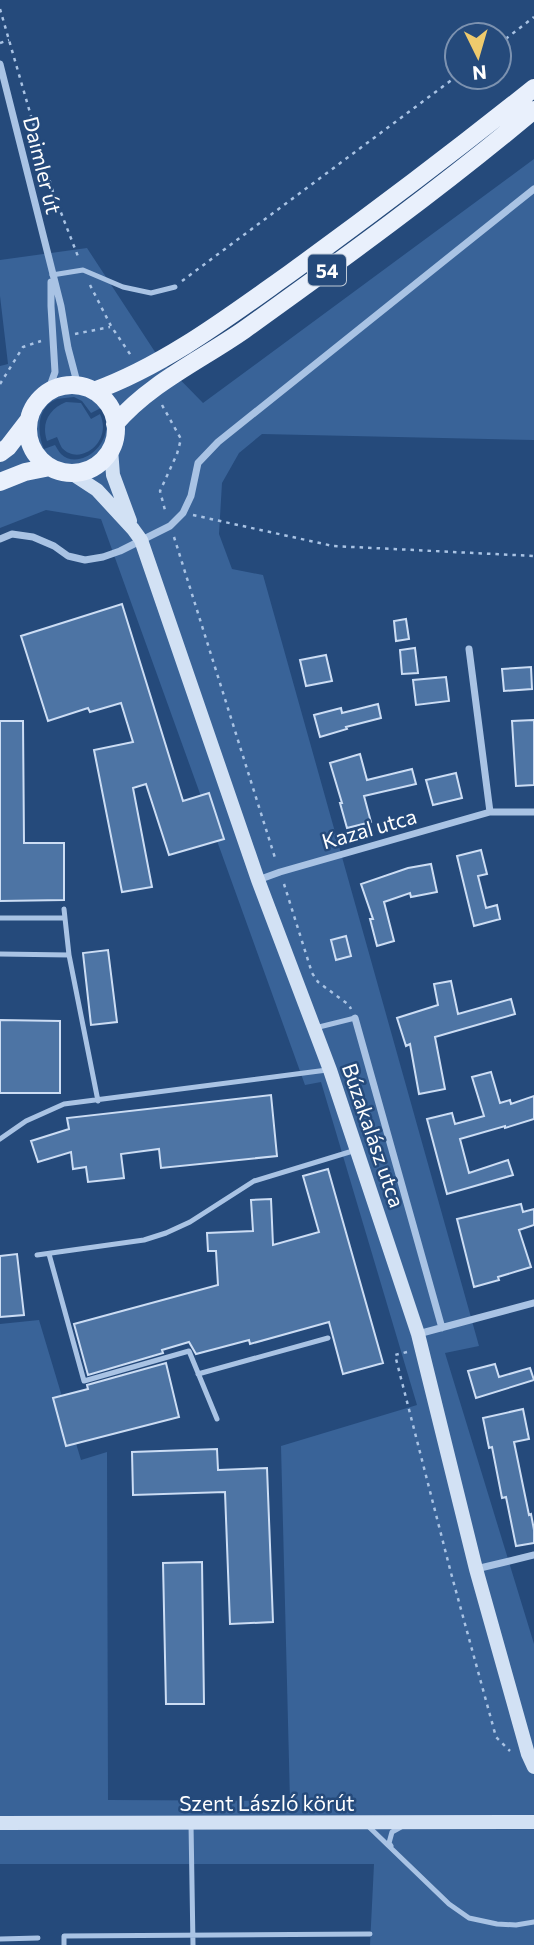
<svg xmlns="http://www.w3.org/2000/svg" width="534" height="1945" viewBox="0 0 534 1945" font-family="Commissioner,sans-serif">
	<rect width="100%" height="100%" fill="#254a7b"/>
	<!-- green -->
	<path fill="#396398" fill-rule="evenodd" d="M534,159V440L262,434L239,453L222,483L219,534L232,569L263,575L479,1346L445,1353L534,1644V1945H370L374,1864H0V1324L39,1320L81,1460L107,1452L108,1800L290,1801L281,1446L417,1405L321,1082L305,1085L101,519L46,510L0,528V366L8,364L0,296V260L87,248L159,358L203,403ZM74,397L82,401L91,413L101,408C121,440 80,473 61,454C59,452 57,448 55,445L44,449C37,433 36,407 57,399C62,398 68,398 74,397Z
		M66,402L81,403L91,419L100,414C113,442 80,467 62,448C60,445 59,441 57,437L47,441C41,423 49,409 66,402Z"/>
	<!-- building -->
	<path fill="#4d74a4" stroke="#ccddf4" stroke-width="2" d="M122,604L183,801L209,793L224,839L169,855L146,784L133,788L152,887L122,892L94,750L133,742L121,703L90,712L88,708L48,721L21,636Z
		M406,619L409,639L396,641L394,621Z
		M415,648L418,673L402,674L400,650Z
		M326,655L332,681L306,686L300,660Z
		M531,667L532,689L504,691L502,669Z
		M446,677L449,701L416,705L413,680Z
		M378,704L381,718L346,727L347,729L320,737L314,715L341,708L342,713Z
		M534,720V785L516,786L512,721Z
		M0,721H23L24,843H64V900L0,901Z
		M360,754L367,780L412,769L416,784L364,796L371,822L347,828L340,803H342L330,763Z
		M456,773L462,798L433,805L426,780Z
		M481,850L487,874L478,876L486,908L497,905L500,919L474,926L457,856Z
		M431,864L437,892L411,897L410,893L384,902L394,941L377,946L370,919H373L361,884L408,868Z
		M346,936L351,956L336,960L331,940Z
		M108,950L117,1022L91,1025L83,953Z
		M451,981L458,1014L511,999L515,1014L435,1037L445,1089L419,1094L410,1044L406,1046L397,1018L438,1005L434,984Z
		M0,1020L60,1021V1093H0Z
		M491,1072L500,1103L510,1100L511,1104L534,1096V1119L505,1128V1126L460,1139L469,1173L508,1160L513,1175L447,1194L427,1119L452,1113L455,1124L484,1116L472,1077Z
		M271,1095L277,1156L161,1168L159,1149L121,1154L124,1178L88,1182L86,1167L73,1169L71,1152L38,1162L31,1141L69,1129L67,1118Z
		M328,1169L383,1363L343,1374L329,1322L250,1344L249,1340L196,1354L189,1342L162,1350L163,1353L88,1375L74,1324L218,1285L216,1251H208L207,1233L253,1231L251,1200L271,1199L273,1245L319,1232L303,1176Z
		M521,1204L523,1212L534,1209V1225L519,1230L531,1267L498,1277L499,1280L474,1287L457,1219Z
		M17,1254L24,1315L0,1317V1256Z
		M166,1363L179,1417L66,1446L53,1398L88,1389L87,1385Z
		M495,1364L499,1377L530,1368L534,1380L476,1398L468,1371Z
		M523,1409L529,1439L514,1442L529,1515L531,1514L534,1530V1543L516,1546L506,1497L502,1498L492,1447L489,1448L483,1418Z
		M217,1449L218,1470L267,1468L273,1622L230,1624L225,1492L133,1495L132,1452Z
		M202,1562L204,1704H166L163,1563Z"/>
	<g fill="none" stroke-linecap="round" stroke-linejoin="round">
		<!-- path -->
		<path stroke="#a9c3e4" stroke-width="2.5" stroke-dasharray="3.5 5" stroke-linecap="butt" d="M0,9L53,192L79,259
			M0,43L9,40
			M499,44L534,17
			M182,281L457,76
			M90,285L111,326L132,357
			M75,334L110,327
			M0,384L23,347L41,341
			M162,405L181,439L177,454L160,491L166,514
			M193,515L333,546L534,556
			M174,537L276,861
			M284,884L312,973L318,982L349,1005L351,1009
			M407,1352L395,1355L451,1573L496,1737L510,1751"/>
		<!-- lane -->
		<path stroke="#a9c3e4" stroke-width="5" d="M52,275L83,270L123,287L151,293L175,287
			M64,909L69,955L98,1101
			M0,918H65
			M0,954L69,955
			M315,1028L355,1018
			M0,1139L26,1121L64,1104L327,1070
			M49,1254L84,1381L189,1351L217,1419
			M37,1255L144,1240L166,1233L190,1222L254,1181L356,1150
			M198,1374L328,1338
			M191,1824L193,1945
			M368,1826L449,1904L469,1918L497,1924L516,1925L534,1922
			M391,1846L389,1843L392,1832L401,1827
			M0,1939L38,1938
			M64,1945V1936L370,1934"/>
		<!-- street -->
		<path stroke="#a9c3e4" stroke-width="7" d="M0,64L61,306L68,348L78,386
			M48,392L55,372L51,306V282
			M0,539L12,534L33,537L54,546L68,556L85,560L103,557L120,551L170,526L183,513L191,496L198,463L218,442L534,189
			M469,649L490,812
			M258,880L280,872L490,812H534
			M355,1018L442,1328
			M418,1334L534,1303
			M476,1569L534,1555"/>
		<!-- secondary -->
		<path stroke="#d2e1f4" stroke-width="14" d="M111,449L113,475L130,521
			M71,473L97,490L133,529L141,540L258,880L330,1070L418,1334L476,1569L528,1754L534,1767
			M0,1823L534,1822"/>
		<!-- primary -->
		<path stroke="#e9f0fc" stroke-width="18" d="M28 429a44 44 0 1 1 88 0a44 44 0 1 1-88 0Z
			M94,391C165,365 227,318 289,274C372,214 454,152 534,88
			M115,424C150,383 201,360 244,330C343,259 441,188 534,110
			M0,453L8,447L28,421
			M0,482L25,472L50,467"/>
	</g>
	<g text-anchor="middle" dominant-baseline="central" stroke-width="5" stroke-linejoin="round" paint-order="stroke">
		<!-- shield labels -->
		<rect fill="#254a7b" stroke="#bec9d7" stroke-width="2" x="308" y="254.5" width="38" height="31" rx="5"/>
		<g font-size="19" font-weight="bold" fill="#fff">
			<text x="327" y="270">54</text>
		</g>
		<!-- street labels -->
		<g font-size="21" fill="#fff" stroke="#254a7b">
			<text transform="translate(43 165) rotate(76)">Daimler út</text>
			<text transform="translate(369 828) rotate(-16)">Kazal utca</text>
			<text transform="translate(374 1135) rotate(71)">Búzakalász utca</text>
			<text x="267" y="1802">Szent László körút</text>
		</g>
	</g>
	<!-- north arrow -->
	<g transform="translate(478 56) rotate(175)"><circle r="33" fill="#254a7b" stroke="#7c92b0" stroke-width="2"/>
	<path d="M0-5L12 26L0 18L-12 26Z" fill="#eeca6d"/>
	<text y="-10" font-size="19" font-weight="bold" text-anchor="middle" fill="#ffffff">N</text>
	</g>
</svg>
